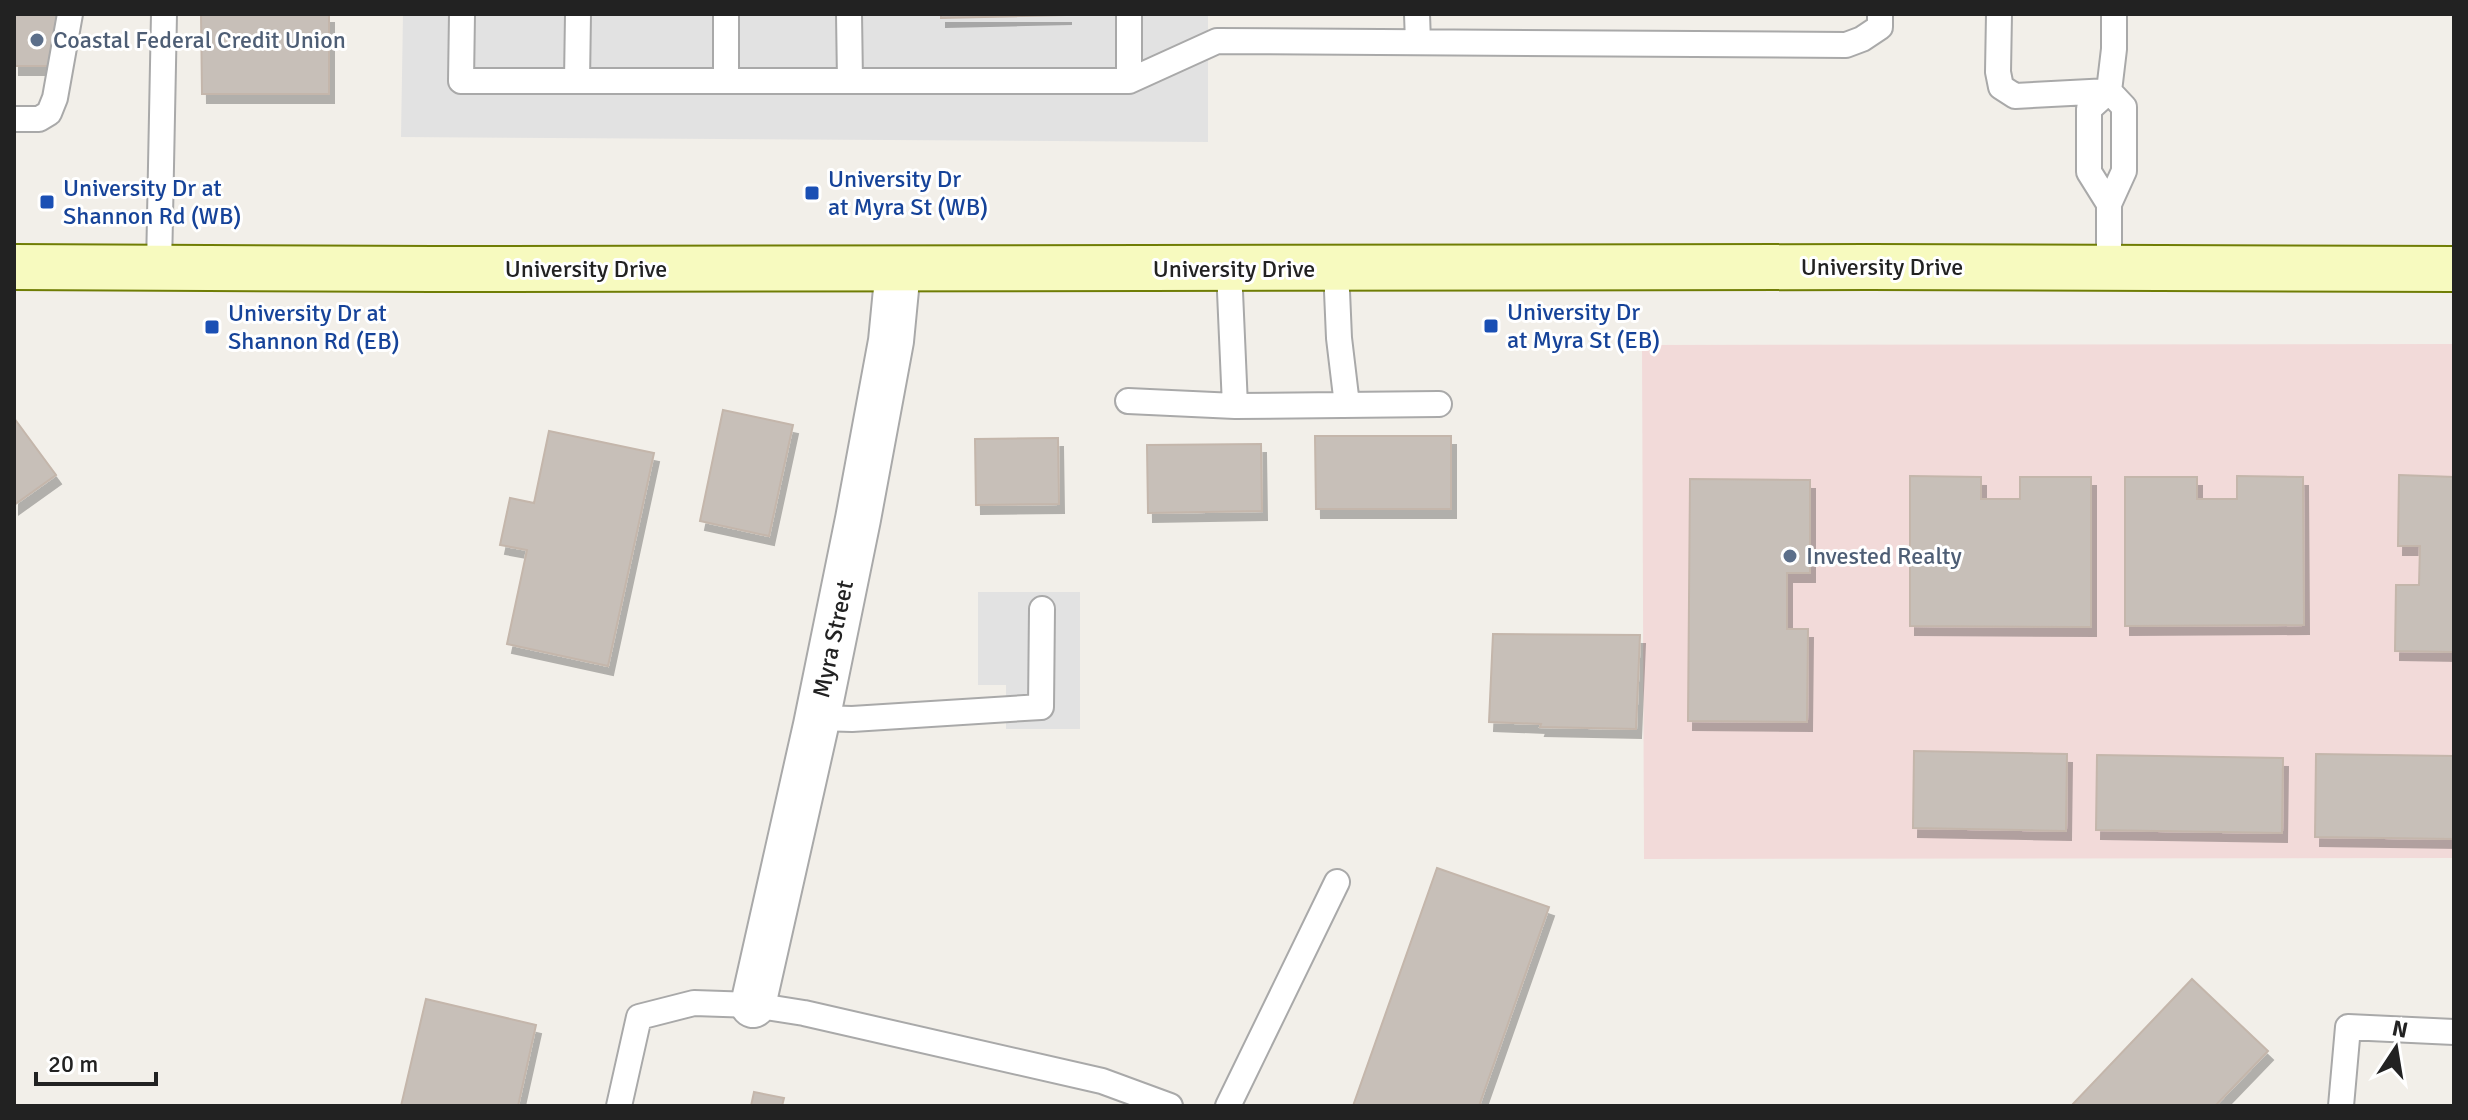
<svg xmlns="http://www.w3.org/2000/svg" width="2468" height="1120" viewBox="0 0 2468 1120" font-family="Signika,sans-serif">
	<defs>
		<filter id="shadow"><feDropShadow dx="5" dy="9" stdDeviation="0" flood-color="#0004"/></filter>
	</defs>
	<rect width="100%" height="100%" fill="#f2efe9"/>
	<!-- commercial -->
	<path fill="#f2dad9" d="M2454,344V858L1644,859L1642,345Z"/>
	<!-- parking -->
	<path fill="#e2e2e2" d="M403,14H1208V142L401,137Z
		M978,592H1080V729H1006V685H978Z"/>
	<!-- building -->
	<path fill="#c7bfb8" stroke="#c4b6ab" stroke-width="2" filter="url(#shadow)" d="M14,14H60V66H14Z
		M201,14H329V94H202Z
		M941,14H1066V15L941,18Z
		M723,410L793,425L769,536L700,521Z
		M14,418L56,475L14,505Z
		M549,431L654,453L608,666L507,644L527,550L500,545L510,498L534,503Z
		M1315,436H1451V509H1316Z
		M1058,438L1059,504L976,505L975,439Z
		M1261,444L1262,511L1148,513L1147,445Z
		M2399,475L2454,477V652L2395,651L2396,585H2419L2420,546H2398Z
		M1910,476L1981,477V499H2020V477H2091V627L1910,626Z
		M2237,476L2303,477L2304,625L2125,626V477H2197V499H2237Z
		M1690,479L1810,480V573H1787V629H1808L1807,722L1688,721Z
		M1493,634L1640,635L1636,729L1540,727L1541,724L1489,722Z
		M1914,751L2067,754L2066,831L1913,828Z
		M2316,754L2454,756V839L2315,837Z
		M2097,755L2283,758L2282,833L2096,830Z
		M1437,868L1549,907L1479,1106H1353Z
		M2192,979L2268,1051L2215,1106H2071Z
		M426,999L536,1025L518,1106H401Z
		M754,1092L784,1098L782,1106H751Z"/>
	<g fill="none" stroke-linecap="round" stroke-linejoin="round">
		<!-- service casing -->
		<g stroke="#a9a9a9" stroke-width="28">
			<path id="service" d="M462,14L461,81H1129V14
				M726,14V81
				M849,14L850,81
				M1417,14L1418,42
				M1999,14L1998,72L2001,87L2015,96L2109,91L2114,49V14
				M577,81L578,14
				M1129,81L1217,41L1846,45L1862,39L1880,27V14
				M14,119H39L49,113L55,98L70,14
				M2109,204L2089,172V109L2109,91L2124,107V171L2109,204V268
				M159,268L164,14
				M1336,268L1339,338L1347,405
				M1229,269L1235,406L1439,404
				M1128,401L1235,406
				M817,718L852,719L1041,707L1042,609
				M619,1106L639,1017L694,1003L753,1005L804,1013L1102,1081L1170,1106
				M1228,1106L1337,882
				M2341,1106L2348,1027L2454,1032"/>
		</g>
		<!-- minor casing -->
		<g stroke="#a9a9a9" stroke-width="48">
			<path id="minor" d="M753,1005L816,725L858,519L891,341L898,269"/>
		</g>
		<!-- secondary casing -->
		<g stroke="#707d05" stroke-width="48">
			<path id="secondary" d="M14,267L433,269L1869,267L2454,269"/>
		</g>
		<!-- service -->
		<use href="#service" stroke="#fff" stroke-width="24"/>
		<!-- minor -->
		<use href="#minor" stroke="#fff" stroke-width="44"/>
		<!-- secondary -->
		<use href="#secondary" stroke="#f7fabf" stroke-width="44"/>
	</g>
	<!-- markers -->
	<g fill="#5c6f8a" stroke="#fff" stroke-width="3">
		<circle cx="37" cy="40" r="8"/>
		<circle cx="1790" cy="556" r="8"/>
	</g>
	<g fill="#1a4fb4" stroke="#fff" stroke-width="3">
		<rect x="804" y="185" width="16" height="16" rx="4"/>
		<rect x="39" y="194" width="16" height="16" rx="4"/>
		<rect x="1483" y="318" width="16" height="16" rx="4"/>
		<rect x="204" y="319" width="16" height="16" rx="4"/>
	</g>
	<g text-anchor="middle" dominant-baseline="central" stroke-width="6" stroke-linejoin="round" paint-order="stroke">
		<!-- service labels -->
		<g font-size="24" fill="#4e5e75" stroke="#fff" text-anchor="start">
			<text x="53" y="40">Coastal Federal Credit Union</text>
			<text x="1806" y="556">Invested Realty</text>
		</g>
		<!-- transit labels -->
		<g font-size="24" fill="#164399" stroke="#fff" text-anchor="start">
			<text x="828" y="179">University Dr<tspan x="828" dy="28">at Myra St (WB)</tspan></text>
			<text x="63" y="188">University Dr at<tspan x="63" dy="28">Shannon Rd (WB)</tspan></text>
			<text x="1507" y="312">University Dr<tspan x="1507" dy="28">at Myra St (EB)</tspan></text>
			<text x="228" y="313">University Dr at<tspan x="228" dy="28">Shannon Rd (EB)</tspan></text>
		</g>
		<!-- street labels -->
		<g font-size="24" fill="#222" stroke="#fff">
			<text x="1882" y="267">University Drive</text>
			<text x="586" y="269">University Drive</text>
			<text x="1234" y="269">University Drive</text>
			<text transform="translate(833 639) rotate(-78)">Myra Street</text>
		</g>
	</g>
	<!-- border -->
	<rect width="2468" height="1120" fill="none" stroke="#222222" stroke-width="32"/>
	<!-- north arrow -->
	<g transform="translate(2396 1048) rotate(12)" stroke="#ffffff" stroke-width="6" paint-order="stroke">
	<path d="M0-6L14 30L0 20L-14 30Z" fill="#222222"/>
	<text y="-12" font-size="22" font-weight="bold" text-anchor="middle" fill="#222222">N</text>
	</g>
	<!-- scale -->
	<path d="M36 1072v12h120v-12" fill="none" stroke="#222222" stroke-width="4"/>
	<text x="48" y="1072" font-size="24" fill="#222222" stroke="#ffffff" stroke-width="6" paint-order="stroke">20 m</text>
</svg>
